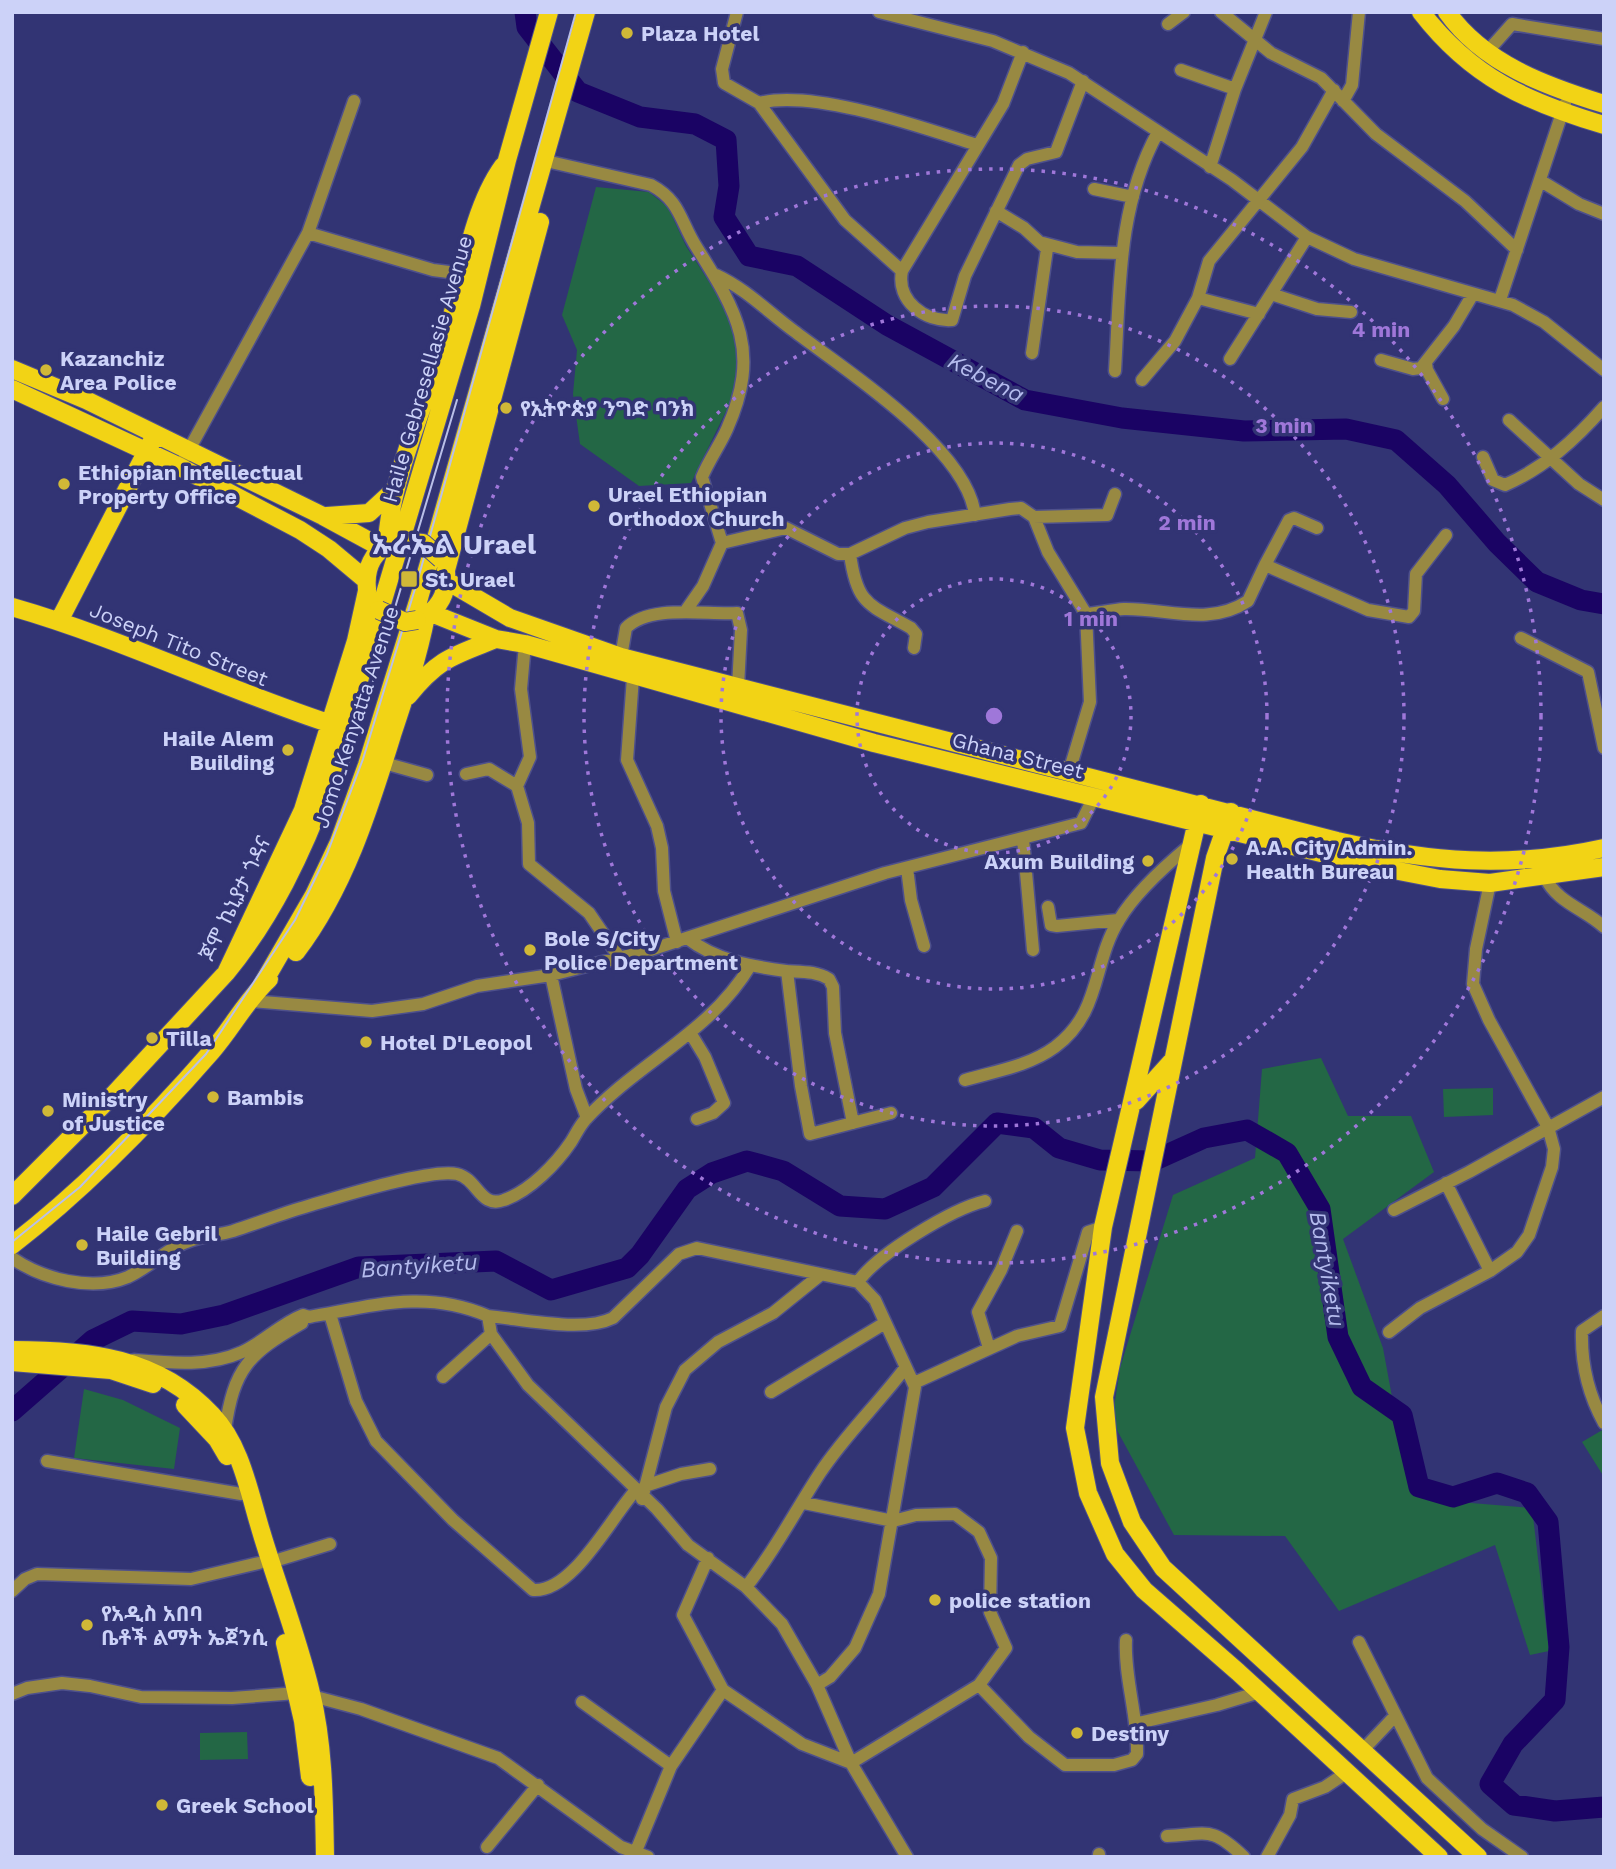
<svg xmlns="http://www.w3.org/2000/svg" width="1616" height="1869" viewBox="0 0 1616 1869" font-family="'Work Sans','Noto Sans Ethiopic',sans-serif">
	<rect width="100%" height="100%" fill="#323474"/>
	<!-- green -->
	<path fill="#236745" d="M596,187L649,192L668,207L686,246L730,314L740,351L734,395L691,483L639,486L580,444L573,394L577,350L562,315Z
		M1321,1058L1348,1116H1411L1434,1172L1343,1239L1383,1348L1409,1489L1459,1502L1532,1508L1549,1651L1530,1655L1495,1545L1339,1611L1285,1536L1174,1535L1112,1421L1120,1368L1173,1195L1255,1158L1262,1069Z
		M1493,1088V1115L1444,1117L1443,1089Z
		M84,1389L123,1400L180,1428L174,1469L74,1458Z
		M1604,1429V1477L1582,1442Z
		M247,1732L248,1759L200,1760V1733Z"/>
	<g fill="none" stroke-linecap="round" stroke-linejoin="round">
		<!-- river -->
		<path stroke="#1a0364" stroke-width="21" d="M525,12L527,27L578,92L640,117L695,124L726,140L729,186L724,217L749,256L797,266L887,325L1025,400L1122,418L1244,431L1346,429L1396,440L1447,485L1497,543L1537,582L1581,600L1604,604
			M12,1411L93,1340L132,1321L181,1324L224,1315L359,1267L496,1261L551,1290L627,1268L640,1255L687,1189L712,1173L747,1161L783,1171L840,1206L885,1209L933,1187L997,1123L1034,1128L1059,1148L1100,1160L1153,1161L1204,1138L1247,1130L1287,1153L1320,1209L1338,1337L1362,1387L1402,1415L1419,1487L1453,1497L1497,1483L1527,1493L1548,1522L1559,1647L1555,1700L1513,1744L1490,1784L1514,1805L1555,1811L1604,1807"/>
		<!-- minor casing -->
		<g stroke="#4e508c" stroke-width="15">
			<path id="minor" d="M737,12L722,69L724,83L759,103L845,220L902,271L1003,104L1023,52
				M879,12L993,41L1069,73L1232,180L1307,237L1354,259L1513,305L1544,322L1604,370
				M1221,12L1271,53L1321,78L1376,134L1465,201L1517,250
				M1168,24L1184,12
				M1487,52L1512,24L1604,39
				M1181,70L1235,89
				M1343,101L1352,85L1359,12
				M759,103C814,89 921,127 977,145
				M546,161L651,185C681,201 680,222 697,248C738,313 761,352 727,429C720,445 709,460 702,477L722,543L703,586L687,609
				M1210,167L1235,89L1266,12
				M1541,181L1579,204L1604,214
				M1094,189L1133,197
				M996,211L1024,228L1047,249L1032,353
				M308,233L433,270L464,274
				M1043,243L1077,252L1121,253
				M902,271C896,301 925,322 952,320L965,276L1019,165L1027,159L1056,152L1083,81
				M716,275C746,289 767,311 794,331C845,370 967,448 975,515
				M1271,294L1317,309L1351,312
				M1198,298L1259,314
				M1500,300L1565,104
				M1230,359L1307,237
				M1381,360L1413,369L1421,368L1454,326L1473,294
				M1426,363L1427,370L1443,399
				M1115,371C1120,289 1117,207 1158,132
				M1142,380L1175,341L1198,298L1209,261L1302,147L1334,90
				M1509,420L1579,484L1604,500
				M185,457L308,233L354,101
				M1483,457L1493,480L1505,485C1544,468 1575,440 1604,407
				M1034,517L1107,515L1115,494
				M722,543L786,528L838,554H850L905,528L928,522L1010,509L1021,508L1034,517L1048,552L1086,614L1090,702L1069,772
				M850,554C857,606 869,604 911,628L916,634L914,648
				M1265,565L1289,520L1294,518L1317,528
				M1086,614C1098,613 1111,610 1124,609C1166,608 1209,627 1248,601L1265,565L1368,610L1409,617L1414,611L1416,574L1446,535
				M1521,638L1588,672L1604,748
				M621,657L626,628C650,604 706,615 737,613L741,630L738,687
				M633,677L627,760L657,826L662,848L664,891L677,942
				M384,763L427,775
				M466,774L489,769L517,786L528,823L529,864L589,913L619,957
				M517,786L530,757L521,689L525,644
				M1023,839L1033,950
				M907,868L911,900L924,946
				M1545,877C1557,903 1585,909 1604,927
				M1048,907L1051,925L1057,926L1118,920
				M687,938C717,961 750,966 786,971C802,972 816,971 829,979L833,987L835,1033L853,1123
				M787,971L801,1086L810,1134L891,1113
				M551,975L576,1089L587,1118
				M251,1001L372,1011L423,1004L477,986L551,975L650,950L885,873L1081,823L1094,797
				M691,1034L705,1057L724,1103L713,1113L697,1119
				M965,1080C996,1071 1029,1066 1055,1047C1102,1012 1092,963 1119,920C1135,893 1165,866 1189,846
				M1446,1183L1490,1271
				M1394,1210L1469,1172L1604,1097
				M12,1258C42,1279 92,1292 128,1277C150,1267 168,1247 192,1240C205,1236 219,1235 233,1231C258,1223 283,1213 308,1206C338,1197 431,1168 457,1174C478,1179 480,1209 504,1200C530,1191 556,1164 571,1142C576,1134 579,1127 585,1120C637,1063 710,1033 750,966
				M858,1282C877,1254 952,1209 985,1201
				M330,1314L356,1401L376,1441L453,1520L533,1590C573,1593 611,1517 636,1490
				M488,1316C522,1319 583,1333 613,1318L679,1254L697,1248L858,1282L875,1300L915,1387L879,1594L855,1648L830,1677L817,1685
				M1604,1316L1582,1331C1581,1363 1588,1394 1604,1423
				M1389,1332L1420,1308L1490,1271L1517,1252L1529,1235L1552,1167L1554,1149L1548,1127L1489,1020L1473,984L1476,949L1490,883
				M989,1348L978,1312L1001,1270L1017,1231
				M134,1360C170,1363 209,1367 242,1352C264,1342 280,1324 303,1315L309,1317C373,1306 425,1289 488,1316L491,1334L528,1385L657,1509L688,1545L746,1587L782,1624L817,1685L851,1763L907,1857
				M443,1377L491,1334
				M914,1383L1017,1336L1060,1326L1088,1232L1103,1227
				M771,1392L885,1323
				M225,1430C234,1368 248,1354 302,1323
				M47,1461L241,1494
				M645,1486L681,1474L710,1469
				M642,1499L666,1407L685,1370L718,1342L773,1313L819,1276
				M708,1558L683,1615L723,1690L802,1744L851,1763L979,1685L1006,1648L990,1612L991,1558L979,1532L955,1514L916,1515L893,1521L804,1503
				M271,1562L330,1544
				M746,1587C775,1551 795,1511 820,1473C845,1435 878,1404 905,1368
				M12,1591L25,1579L37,1574L191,1579L259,1563
				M1359,1642L1427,1778L1482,1829L1522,1857
				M979,1685L1029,1737L1065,1765H1114L1132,1760L1137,1754C1138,1715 1124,1678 1126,1640
				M12,1694L27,1688L62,1683L90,1686L141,1697L232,1698L297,1693L312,1696L361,1709L498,1758L621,1847L648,1857
				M582,1702L671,1766
				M1138,1723L1217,1705L1260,1692
				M1362,1751L1395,1716
				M1167,1836C1209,1834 1211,1826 1244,1857
				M487,1847L538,1785
				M630,1857L636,1851L671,1766L723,1690
				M1099,1857V1854
				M1267,1857L1290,1815L1293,1799L1325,1787L1346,1773"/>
		</g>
		<!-- major casing -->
		<g stroke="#4e508c" stroke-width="20">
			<path id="major" d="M1421,12C1472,78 1527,102 1604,125
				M1447,12C1484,64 1546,86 1604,104
				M12,369L86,400L323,516L382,548
				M12,389L180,467L300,530L329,549L366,580
				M327,516L369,513L394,490
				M387,544C389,484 427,398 446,338C462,285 471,210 503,166
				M446,570L540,222
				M447,581L510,618L621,657L1337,841C1430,862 1509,869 1604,848
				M367,589C365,569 372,552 391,543
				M12,607C120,638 222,688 328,723
				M431,613L496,639L525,644L874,743L1378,867L1440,879L1490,883L1604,867
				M422,618C440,608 448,592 446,572
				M59,621L152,441
				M408,696C439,658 453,656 496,639
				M1201,804L1103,1227L1075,1428L1088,1493L1115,1554L1144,1590L1238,1672L1439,1857
				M1231,812L1215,858L1104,1397L1110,1463L1132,1522L1163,1568L1478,1857
				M296,952C344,889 369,810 392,735C405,696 418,657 426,616
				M226,973C272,917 303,852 328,784L471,306L507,160L549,12
				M262,985L314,895L339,842L367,765L419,598L586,12
				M1136,1101L1173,1060
				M12,1196L115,1093L226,973L303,810L356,641L367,591
				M12,1245C86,1188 151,1121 212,1051C232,1028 247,999 269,979
				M12,1350C88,1350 158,1357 212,1415C241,1445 249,1492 261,1531C277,1585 298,1638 311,1693C324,1746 324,1803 325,1857
				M12,1362L111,1370L153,1384
				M185,1405L217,1439L227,1456
				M285,1643L303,1721L310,1777"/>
		</g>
		<!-- minor -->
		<use href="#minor" stroke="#988942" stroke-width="12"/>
		<!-- major -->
		<use href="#major" stroke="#f2d315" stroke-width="18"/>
		<!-- tram -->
		<path stroke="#b9bfe8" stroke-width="2" d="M340,792L457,400
			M12,1242L80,1187L206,1054L295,920L327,854L363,759L418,579L576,12"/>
		<!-- major-bridge casing -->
		<g stroke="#4e508c" stroke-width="20" stroke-linecap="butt">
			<path id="major-bridge" d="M398,541L423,543L441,559
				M379,610L405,622L417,620"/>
		</g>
		<!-- major-bridge -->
		<use href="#major-bridge" stroke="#f2d315" stroke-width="18"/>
	</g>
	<!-- distance rings -->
	<g fill="none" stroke="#9f77d9" stroke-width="3.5" stroke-dasharray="3.5 7">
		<circle cx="994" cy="716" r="137"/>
		<circle cx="994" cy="716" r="273"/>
		<circle cx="994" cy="716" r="410"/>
		<circle cx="994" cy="716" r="547"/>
	</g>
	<!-- markers -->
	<g fill="#d0b837" stroke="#323474" stroke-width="2.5">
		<circle cx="627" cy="33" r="7"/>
		<circle cx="46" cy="370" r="7"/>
		<circle cx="506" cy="408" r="7"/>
		<circle cx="64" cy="484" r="7"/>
		<circle cx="594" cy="506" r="7"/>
		<rect x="400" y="570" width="18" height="18" rx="3.5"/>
		<circle cx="288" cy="750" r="7"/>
		<circle cx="1232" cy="859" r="7"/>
		<circle cx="1148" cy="861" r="7"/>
		<circle cx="530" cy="950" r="7"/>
		<circle cx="152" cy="1038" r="7"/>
		<circle cx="366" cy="1042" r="7"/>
		<circle cx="213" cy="1097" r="7"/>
		<circle cx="48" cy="1111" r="7"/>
		<circle cx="82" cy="1245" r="7"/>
		<circle cx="935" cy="1600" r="7"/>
		<circle cx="87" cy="1625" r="7"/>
		<circle cx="1077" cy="1733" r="7"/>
		<circle cx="162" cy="1805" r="7"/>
	</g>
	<g text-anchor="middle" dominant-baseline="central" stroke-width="7" stroke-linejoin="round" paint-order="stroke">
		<!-- poi labels -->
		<g font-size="21" font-weight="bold" fill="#ccd2f8" stroke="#323474" text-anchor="start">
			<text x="641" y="33">Plaza Hotel</text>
			<text x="60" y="358">Kazanchiz<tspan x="60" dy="24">Area Police</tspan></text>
			<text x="520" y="408">የኢትዮጵያ ንግድ ባንክ</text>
			<text x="78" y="472">Ethiopian Intellectual<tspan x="78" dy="24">Property Office</tspan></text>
			<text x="608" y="494">Urael Ethiopian<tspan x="608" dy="24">Orthodox Church</tspan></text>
			<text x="425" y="579">St. Urael</text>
			<text x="274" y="738" text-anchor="end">Haile Alem<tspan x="274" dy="24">Building</tspan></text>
			<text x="1246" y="847">A.A. City Admin.<tspan x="1246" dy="24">Health Bureau</tspan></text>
			<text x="1134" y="861" text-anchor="end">Axum Building</text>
			<text x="544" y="938">Bole S/City<tspan x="544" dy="24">Police Department</tspan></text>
			<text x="166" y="1038">Tilla</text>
			<text x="380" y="1042">Hotel D'Leopol</text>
			<text x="227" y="1097">Bambis</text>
			<text x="62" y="1099">Ministry<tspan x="62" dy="24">of Justice</tspan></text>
			<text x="96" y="1233">Haile Gebril<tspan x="96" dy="24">Building</tspan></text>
			<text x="949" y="1600">police station</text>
			<text x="101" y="1613">የአዲስ አበባ<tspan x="101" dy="24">ቤቶች ልማት ኤጀንሲ</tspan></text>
			<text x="1091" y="1733">Destiny</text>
			<text x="176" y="1805">Greek School</text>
		</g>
		<!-- street labels -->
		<g font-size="21" fill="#ccd2f8" stroke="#323474">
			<text transform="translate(427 369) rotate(-74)">Haile Gebresellasie Avenue</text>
			<text transform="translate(179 644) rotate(22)">Joseph Tito Street</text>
			<text transform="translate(356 717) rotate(-72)">Jomo Kenyatta Avenue</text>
			<text transform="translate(1018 755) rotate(14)">Ghana Street</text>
			<text transform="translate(235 898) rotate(-64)">ጆሞ ኬኒያታ ጎዳና</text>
		</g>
		<!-- water labels -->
		<g font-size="23" font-style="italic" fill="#b5bcee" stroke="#323474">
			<text transform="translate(986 378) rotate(27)">Kebena</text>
			<text transform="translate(419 1266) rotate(-4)">Bantyiketu</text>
			<text transform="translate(1327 1269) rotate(80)">Bantyiketu</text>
		</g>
		<!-- district labels -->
		<g font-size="28" font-weight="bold" fill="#ccd2f8" stroke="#323474">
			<text x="454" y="544">ኡራኤል Urael</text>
		</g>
	</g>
	<circle cx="994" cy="716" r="10" fill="#9f77d9" stroke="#323474" stroke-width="3.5"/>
	<g font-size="21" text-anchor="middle" font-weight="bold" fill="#9f77d9" stroke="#323474" stroke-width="7" stroke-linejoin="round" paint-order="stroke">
		<text x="1381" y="337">4 min</text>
		<text x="1284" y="433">3 min</text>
		<text x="1187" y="530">2 min</text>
		<text x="1091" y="626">1 min</text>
	</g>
	<!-- border -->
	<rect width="1616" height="1869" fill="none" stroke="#ccd2f8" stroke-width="28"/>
</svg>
